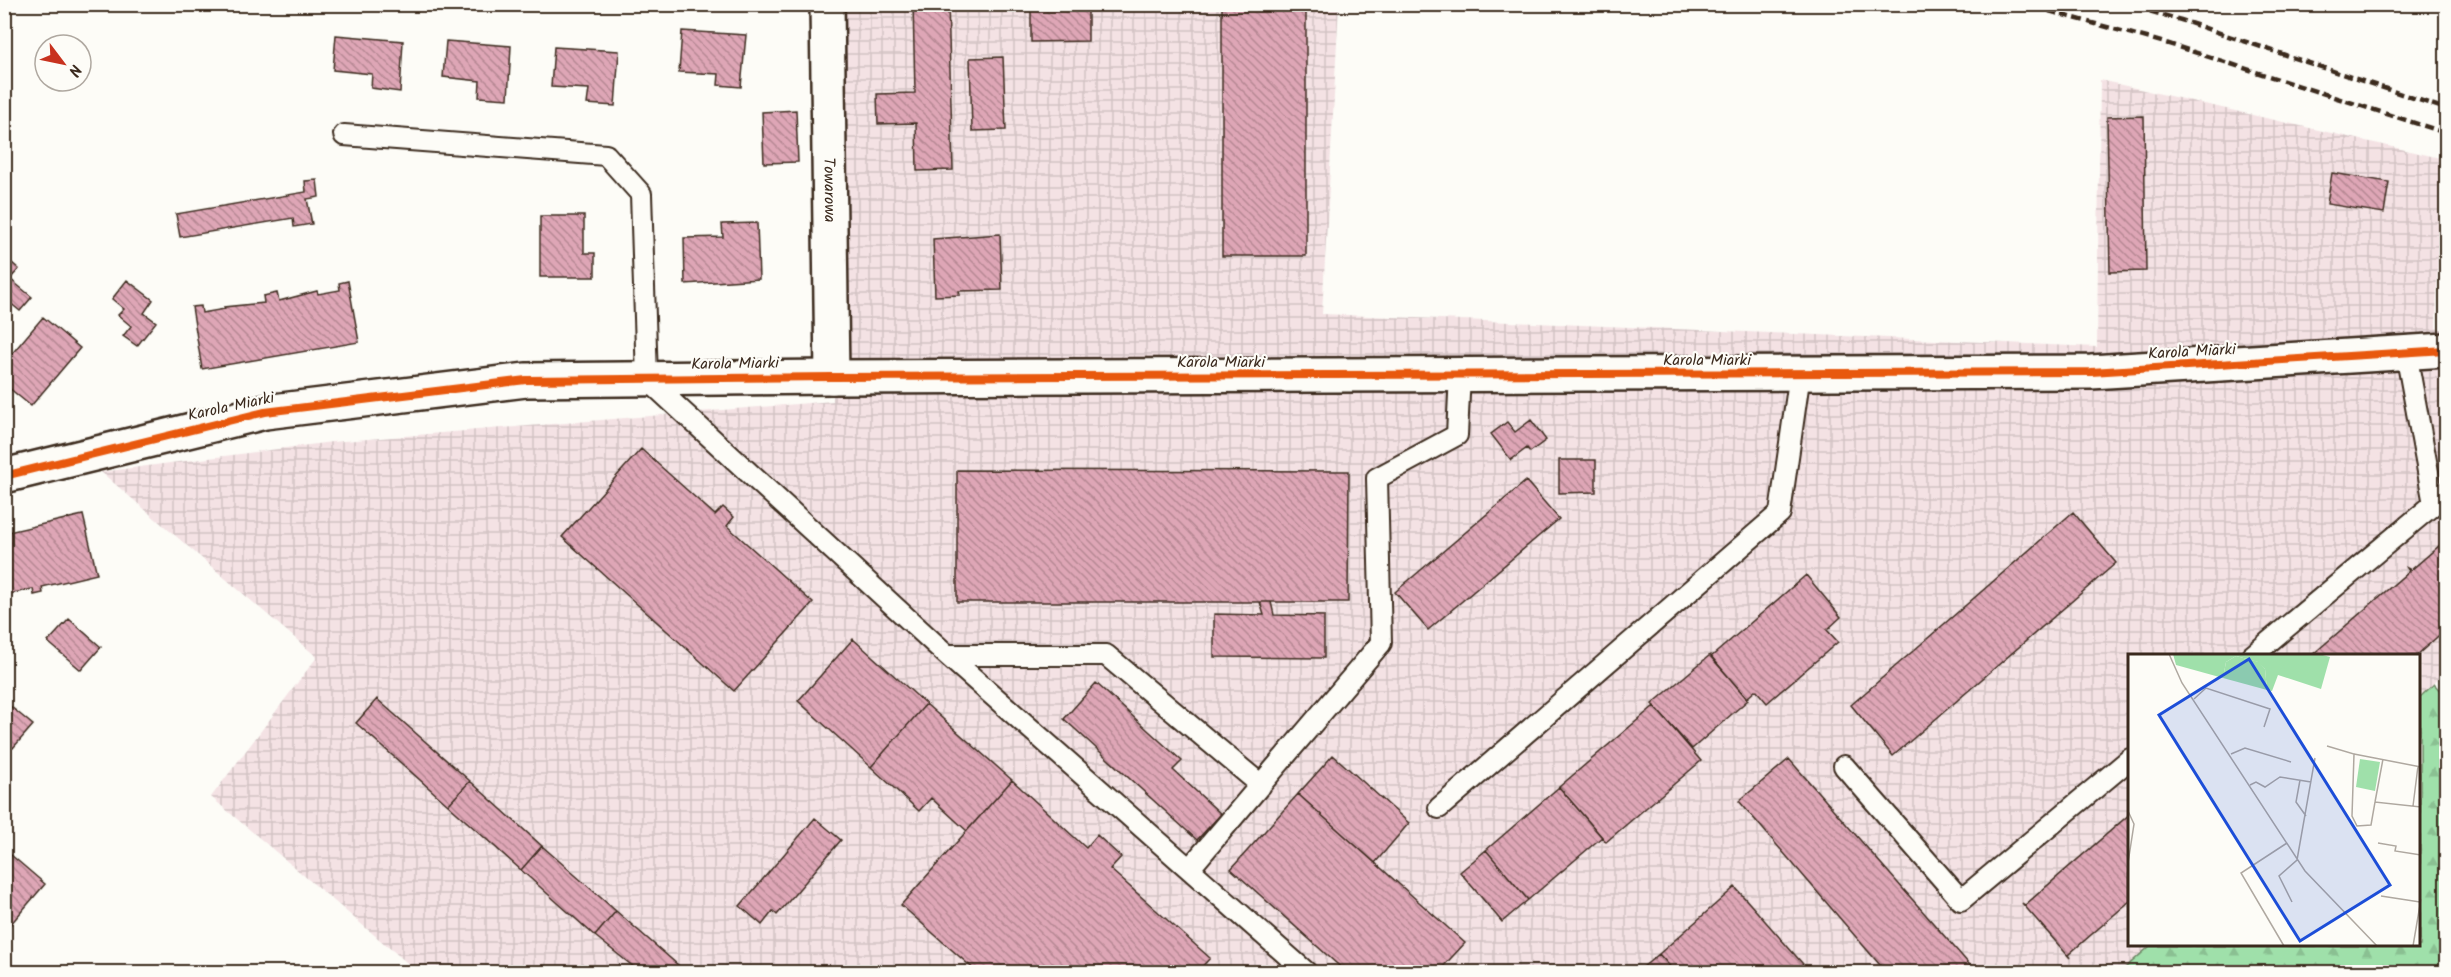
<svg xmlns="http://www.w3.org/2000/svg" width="2451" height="977" viewBox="0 0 2451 977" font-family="Kalam,sans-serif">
	<defs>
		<pattern id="industrial-grid" width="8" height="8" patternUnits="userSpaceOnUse" patternTransform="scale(1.5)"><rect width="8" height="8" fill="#f4e2e4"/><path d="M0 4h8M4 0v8" fill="none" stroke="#d2c2c3"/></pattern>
		<pattern id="forest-firs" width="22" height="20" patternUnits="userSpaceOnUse" patternTransform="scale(1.5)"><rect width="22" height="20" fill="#9fe0aa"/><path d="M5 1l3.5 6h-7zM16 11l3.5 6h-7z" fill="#8ac092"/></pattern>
		<pattern id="building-back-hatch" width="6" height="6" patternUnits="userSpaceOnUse" patternTransform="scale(1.5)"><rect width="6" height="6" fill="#dea6b6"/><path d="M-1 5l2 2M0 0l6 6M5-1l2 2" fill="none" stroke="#b58793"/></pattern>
	</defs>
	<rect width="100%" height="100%" fill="#fdfcf7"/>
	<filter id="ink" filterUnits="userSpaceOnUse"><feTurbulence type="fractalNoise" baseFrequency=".0167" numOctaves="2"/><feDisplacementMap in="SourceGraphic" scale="12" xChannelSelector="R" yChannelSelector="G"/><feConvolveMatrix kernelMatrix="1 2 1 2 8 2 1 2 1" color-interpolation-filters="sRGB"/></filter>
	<g filter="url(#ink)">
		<!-- industrial -->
		<path fill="url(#industrial-grid)" d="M840,5H1339L1322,314L2097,347L2100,80L2440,158L2436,328L2446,330V672L2420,697V656H2130V946H2150L2121,972H418L211,797L317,657L101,472L332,442L833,401Z"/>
		<!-- forest -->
		<path fill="url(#forest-firs)" stroke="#6d8564" stroke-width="1.5" d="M2434,684L2446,697V972H2129L2124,969L2150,946H2420V697Z"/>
		<!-- building -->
		<path fill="url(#building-back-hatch)" stroke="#3b2a1e" stroke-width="1.5" d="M913,4H948L953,170L917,171L916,123L878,124L877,94L915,93Z
			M1031,4H1088V41L1031,42Z
			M1222,4H1306V256H1222Z
			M682,31L746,35L741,87L718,85L719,74L679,72Z
			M336,35L403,41L400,92L371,88L372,74L333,70Z
			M446,41L511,46L508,99L479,97L480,81L443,77Z
			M554,47L619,51L615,106L587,104L589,89L551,87Z
			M1003,57L1006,130L972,131L970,58Z
			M796,110L798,162L764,163L762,112Z
			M2144,116L2146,271L2110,272L2107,117Z
			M2332,173L2389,182L2384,213L2327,204Z
			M317,180L319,197L307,199L312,224L294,227L293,218L180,237L176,214L306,192L305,181Z
			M540,216H584V253H595V277H540Z
			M757,223L759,279L685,284L684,238L723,237L722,224Z
			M1000,234L1002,290L959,291L960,295L935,296L933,239Z
			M4,256L19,269L10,279L32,297L20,311L4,298Z
			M127,280L153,300L144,313L156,322L137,346L123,336L131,326L118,315L124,309L112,299Z
			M348,281L359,342L202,369L192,307L201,306L202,313L225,309L224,307L264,303L263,296L277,293L279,301L317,291L318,294L340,290L339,283Z
			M43,317L80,348L31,406L4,384V363Z
			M1531,420L1546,440L1530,452L1527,448L1511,460L1491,434L1507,422L1515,432Z
			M641,449L715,515L723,507L734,517L727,526L813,603L734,691L562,537Z
			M1559,460H1596V492L1559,493Z
			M957,470L1349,471L1348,602H957Z
			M1526,481L1559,519L1428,630L1395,592Z
			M2073,512L2116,563L1893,756L1851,705Z
			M83,515L97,574L42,587L43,593L34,595L33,589L4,595V533Z
			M2446,540V629L2416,656H2311L2409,571L2407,568L2411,570Z
			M1806,575L1841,617L1827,630L1838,642L1767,703L1756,690L1747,698L1711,657Z
			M1260,602H1271L1274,615L1324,616V658L1214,657V614L1264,615Z
			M69,619L101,647L81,670L48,642Z
			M853,639L926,704L871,767L798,701Z
			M1710,655L1748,700L1692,749L1652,704Z
			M1096,683L1182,761L1173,770L1221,814L1197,840L1064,719Z
			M377,699L470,781L448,805L356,723Z
			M4,701L33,725L13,748L4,741Z
			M926,704L1012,780L967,831L931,798L919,811L871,767Z
			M1654,706L1701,761L1606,842L1559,787Z
			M1333,755L1409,823L1375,863L1298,794Z
			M1789,759L1976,972H1886L1739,801Z
			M1012,780L1086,848L1097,835L1121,857L1110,869L1210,958L1197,972H977L901,905Z
			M470,781L542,846L521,870L448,805Z
			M1559,787L1602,837L1528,900L1486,850Z
			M1298,794L1465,943L1438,972H1346L1231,869Z
			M2130,814V901L2068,955L2070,958L2022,903L2025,905Z
			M815,818L841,840L777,915L773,911L762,925L740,906Z
			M542,846L616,911L595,936L521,870Z
			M4,849L45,884L4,932Z
			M1486,850L1528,900L1502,922L1460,872Z
			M1735,887L1810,972H1675L1659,954Z
			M616,911L686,972H640L595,936Z
			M1659,954L1675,972H1637Z"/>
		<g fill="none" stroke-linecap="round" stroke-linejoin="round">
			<!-- lane casing -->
			<g stroke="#3b2a1e" stroke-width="24">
				<path id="lane" d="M344,135L606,155L641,194L647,379L947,655L1306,972
					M947,655H1106L1261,785
					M2252,656L2434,504L2406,353
					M1844,766L1961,900L2130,759
					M1439,808L1780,513L1800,373
					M1190,868L1381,643L1377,478L1457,435L1460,374"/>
			</g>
			<!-- street casing -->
			<g stroke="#3b2a1e" stroke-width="38">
				<g id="street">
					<path id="s1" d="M827,4L832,377"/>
				</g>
			</g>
			<!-- secondary casing -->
			<g stroke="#3b2a1e" stroke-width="38">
				<path id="secondary" d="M4,476L265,412L526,380L832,377L2091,372L2446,350"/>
			</g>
			<!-- lane -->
			<use href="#lane" stroke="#fdfcf7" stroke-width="20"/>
			<!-- street -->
			<use href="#street" stroke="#fdfcf7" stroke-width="33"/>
			<!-- secondary -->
			<use href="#secondary" stroke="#fdfcf7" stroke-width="33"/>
			<!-- rail -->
			<path stroke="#3b2a1e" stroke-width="4.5" stroke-dasharray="9 4.5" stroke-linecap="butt" d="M2023,4L2169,44L2446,133
				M2124,4L2181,20L2446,109"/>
			<!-- cycleway casing -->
			<g stroke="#fdfcf7" stroke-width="11">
				<path id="cycleway" d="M4,476L265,412L526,380L832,377L2091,372L2446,350"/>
			</g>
			<!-- cycleway -->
			<use href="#cycleway" stroke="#e8590c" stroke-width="8"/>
		</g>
	</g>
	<g text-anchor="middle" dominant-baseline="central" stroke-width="4.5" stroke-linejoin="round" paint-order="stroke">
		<!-- street labels -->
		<g font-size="16" fill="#3b2a1e" stroke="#fdfcf7">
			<text stroke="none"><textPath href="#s1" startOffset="186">Towarowa</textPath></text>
			<text transform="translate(2192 352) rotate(-3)">Karola Miarki</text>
			<text x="1707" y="360">Karola Miarki</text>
			<text x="1221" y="362">Karola Miarki</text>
			<text transform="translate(735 364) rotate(-1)">Karola Miarki</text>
			<text transform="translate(231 407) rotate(-12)">Karola Miarki</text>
		</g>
	</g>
	<!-- overview -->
	<g transform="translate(2128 654)">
		<rect width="292" height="292" fill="#fdfcf7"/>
		<path d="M45,0H191L202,3L193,35L150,21L144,37L139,36L137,15L130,8L108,2L98,8L95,24L48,11ZM232,105L252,108L247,137L228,133Z" fill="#9fe0aa"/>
		<path d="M108,2L131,8L137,15L139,36L95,24L98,8Z" fill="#9fe0aa"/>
		<path fill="none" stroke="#afa8a0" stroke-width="1.5" d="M41,0L54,29L177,217L249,292M66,45L78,34L142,55L136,73M199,92L226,100L224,162L229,172L243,171L247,148L293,153M103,100L117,94L163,108M226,100L293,113M172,126L168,148L178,162M122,131L128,128L137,133L152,123L183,128M247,148L255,105M285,152L290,112M0,157L6,170L0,209M250,189L268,192L267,197L293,201M253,242L292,248M164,248L151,222L169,206L187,104M156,292L113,219L159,189M285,292L293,245"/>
		<path fill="#1d4ed8" fill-opacity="0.15" stroke="#1d4ed8" stroke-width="3" d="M121,5L262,231L172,287L31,61Z"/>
		<rect width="292" height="292" fill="none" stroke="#3b2a1e" stroke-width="3"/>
	</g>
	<!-- margin -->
	<rect width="2451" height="977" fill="none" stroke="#fdfcf7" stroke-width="24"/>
	<rect x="12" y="12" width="2427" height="953" fill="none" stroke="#3b2a1e" stroke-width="2" filter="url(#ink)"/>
	<!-- north arrow -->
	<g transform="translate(63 63) rotate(122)"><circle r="28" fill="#fdfcf7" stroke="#afa8a0" stroke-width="1.5"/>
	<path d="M0-4.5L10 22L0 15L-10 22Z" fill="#c8321e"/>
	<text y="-9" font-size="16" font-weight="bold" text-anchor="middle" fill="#3b2a1e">N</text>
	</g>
</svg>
